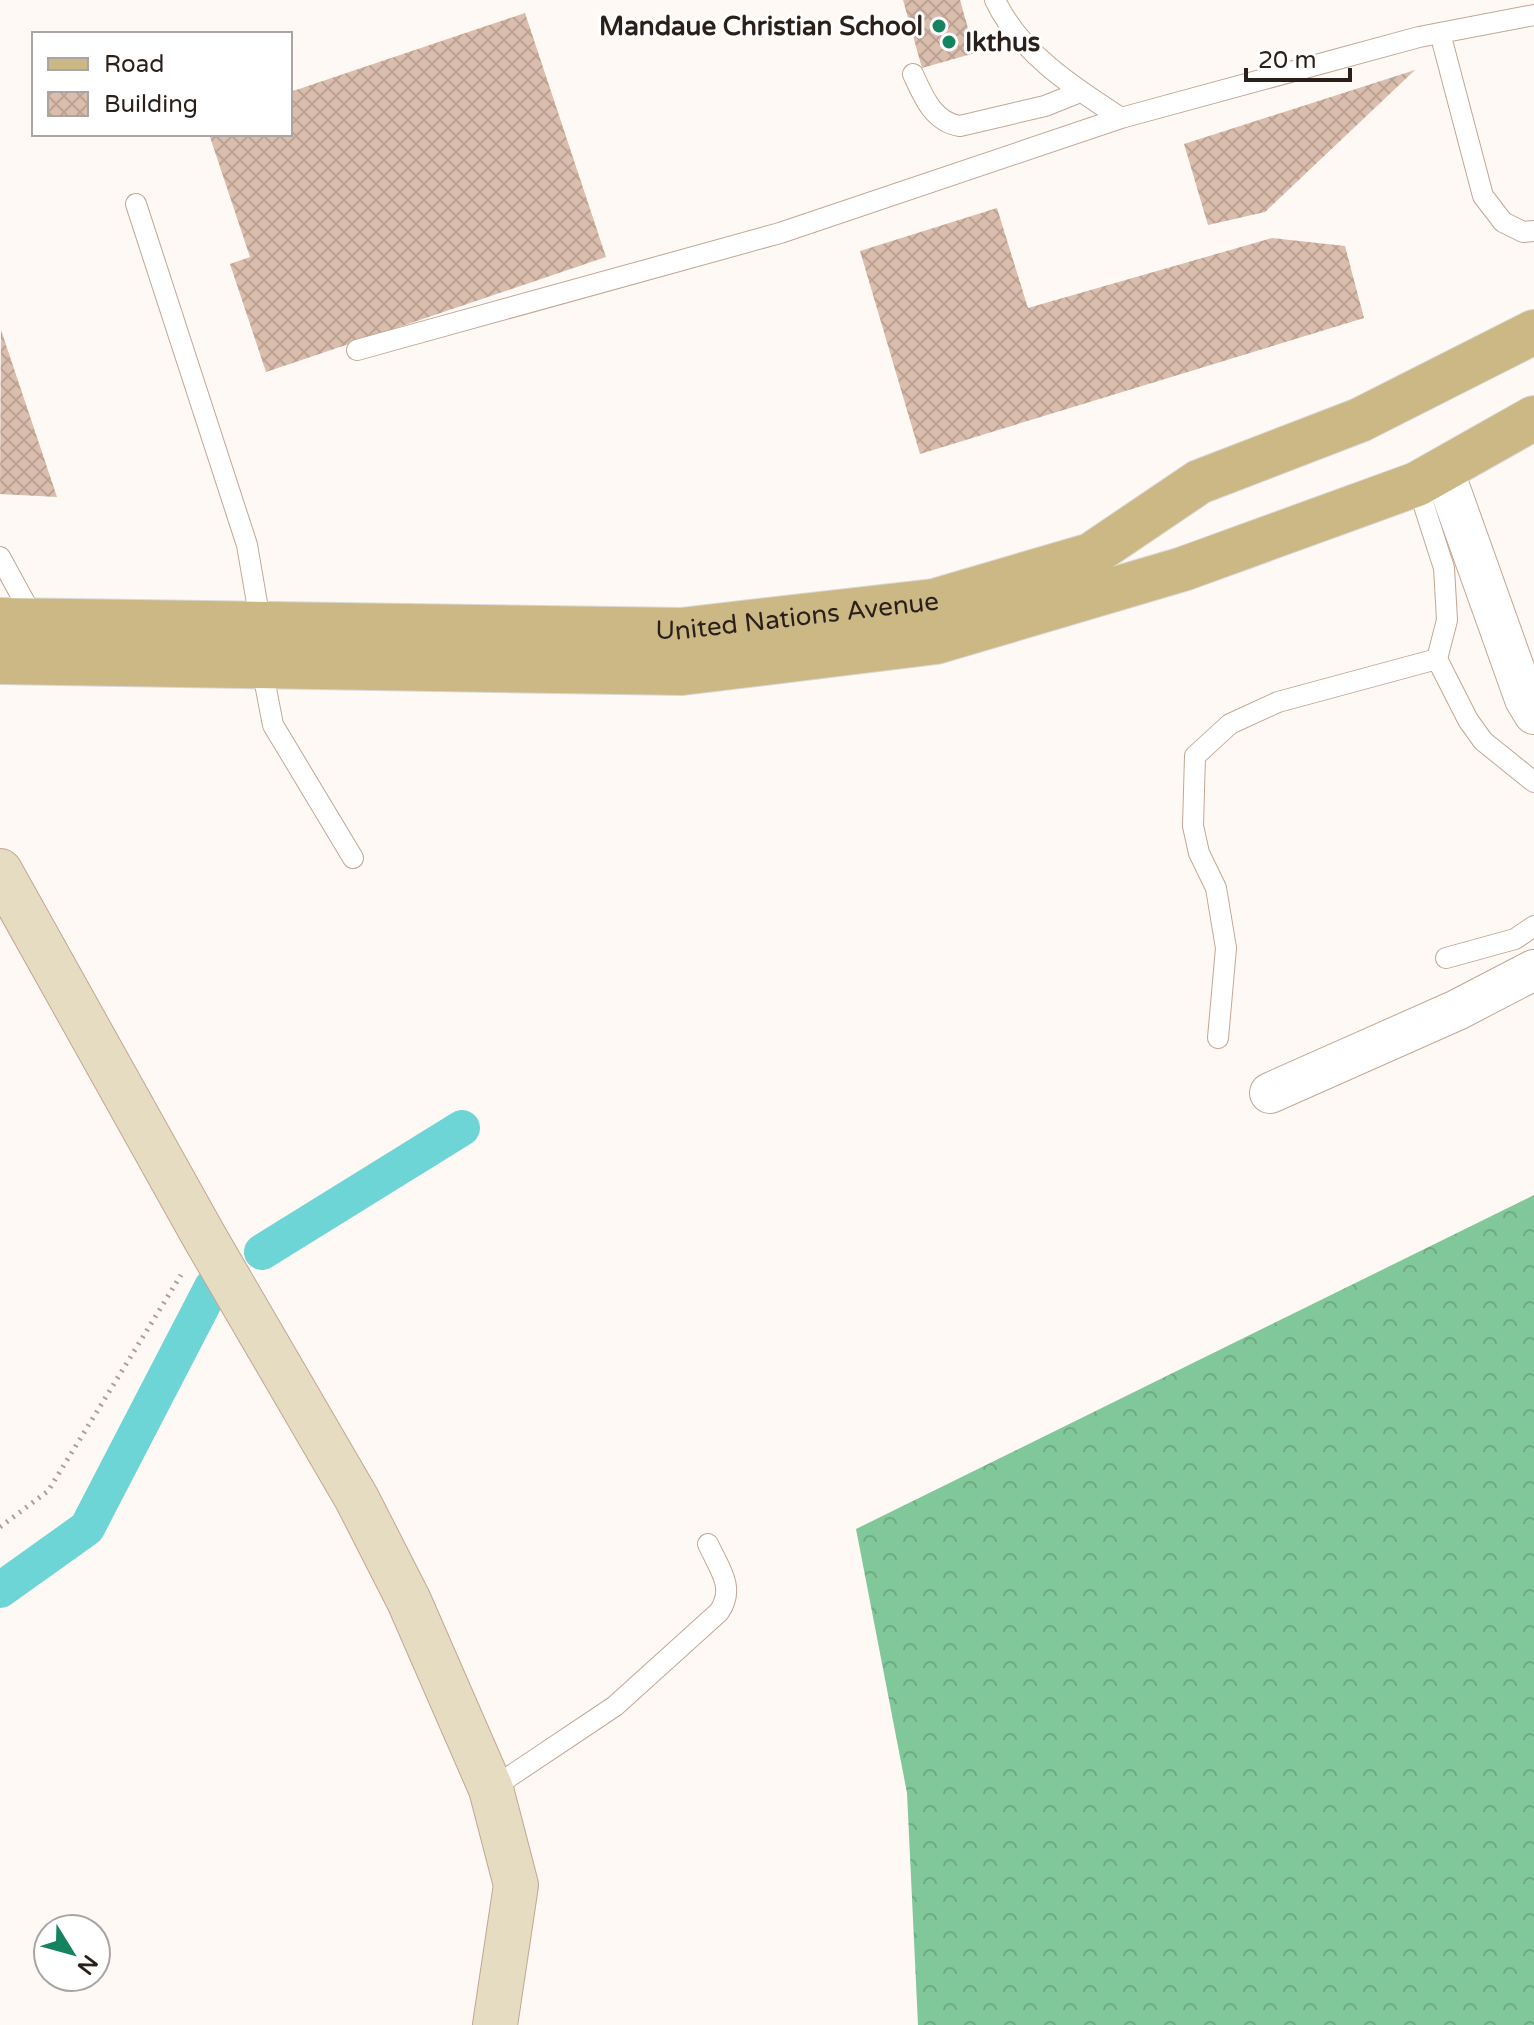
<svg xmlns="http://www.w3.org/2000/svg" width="1534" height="2025" viewBox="0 0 1534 2025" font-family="'Varela Round',sans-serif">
	<defs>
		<pattern id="forest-crowns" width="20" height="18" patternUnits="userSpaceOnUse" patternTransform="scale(2)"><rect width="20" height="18" fill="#80c799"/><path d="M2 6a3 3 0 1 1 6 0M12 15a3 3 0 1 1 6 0" fill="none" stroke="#6faa83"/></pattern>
		<pattern id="building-cross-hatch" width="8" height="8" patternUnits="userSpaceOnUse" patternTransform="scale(2)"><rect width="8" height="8" fill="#dabdac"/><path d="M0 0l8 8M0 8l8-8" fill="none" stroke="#bba293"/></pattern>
	</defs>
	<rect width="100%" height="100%" fill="#fff9f5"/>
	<!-- forest -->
	<path fill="url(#forest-crowns)" d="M1534,1195V2025H918L907,1793L856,1529Z"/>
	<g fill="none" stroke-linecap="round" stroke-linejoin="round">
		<!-- canal -->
		<path stroke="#6dd5d5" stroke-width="36" d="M262,1252L462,1128
			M0,1590L87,1528L212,1287"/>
	</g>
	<!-- building -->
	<path fill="url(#building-cross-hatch)" d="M903,0H960L975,53L922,68Z
		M525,13L606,257L266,372L230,264L250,257L209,134H290V92Z
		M1415,70L1265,212L1208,225L1184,144Z
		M997,208L1028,308L1272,238L1345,246L1364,318L920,454L860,251Z
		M1,330L57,497L0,494Z"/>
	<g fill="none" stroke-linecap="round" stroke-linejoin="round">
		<!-- lane casing -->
		<g stroke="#c2a695" stroke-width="22">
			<path id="lane" d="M995,0C1020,53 1073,87 1121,118
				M1440,33L1483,196L1503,222L1523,232L1534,231
				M913,74C923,96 933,122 960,126L1045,106L1080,92
				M136,204L247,545L261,626
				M357,350L780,233L1121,118L1419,37L1534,15
				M0,557L35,621
				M1437,659L1468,720L1483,741L1534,782
				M262,668L273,725L353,858
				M1446,958L1515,939L1534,926
				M1218,1038L1226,948L1216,888L1199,853L1193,826L1195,756L1230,724L1278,702L1437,659L1447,620L1444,568L1417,484
				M491,1789L615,1706L719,1612C736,1588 719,1568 708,1544"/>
		</g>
		<!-- street casing -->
		<g stroke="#c2a695" stroke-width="42">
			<path id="street" d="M1444,472L1525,699L1534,714
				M1270,1093L1457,1010L1534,970"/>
		</g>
		<!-- secondary casing -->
		<g stroke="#c2a695" stroke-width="46">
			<path id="secondary" d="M0,871L205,1238L357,1499L409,1601L491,1789L516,1885L495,2025"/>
		</g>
		<!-- primary casing -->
		<g stroke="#d9d7d6" stroke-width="46">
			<g id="primary">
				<path id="s1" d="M0,620L681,630L934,601L1091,555L1199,482L1360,420L1534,332"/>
				<path d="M0,662L682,673L936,642L1183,569L1417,484L1534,418"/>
			</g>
		</g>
		<!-- path -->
		<path stroke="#a9a19c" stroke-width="5" stroke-dasharray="2 6" stroke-linecap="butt" d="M0,1527L48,1491L181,1275"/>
		<!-- lane -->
		<use href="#lane" stroke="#fff" stroke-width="20"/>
		<!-- street -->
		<use href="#street" stroke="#fff" stroke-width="40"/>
		<!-- secondary -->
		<use href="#secondary" stroke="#e6dcc2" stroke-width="44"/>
		<!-- primary -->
		<use href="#primary" stroke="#ccb885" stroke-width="44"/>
	</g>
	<!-- markers -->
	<g fill="#158360" stroke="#fff" stroke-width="3">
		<circle cx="939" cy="26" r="8"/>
		<circle cx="949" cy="42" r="8"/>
	</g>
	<g text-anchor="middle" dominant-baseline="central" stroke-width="6" stroke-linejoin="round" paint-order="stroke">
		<!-- poi labels -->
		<g font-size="26" font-weight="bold" fill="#2a1f19" stroke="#fff" text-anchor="end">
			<text x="923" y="26">Mandaue Christian School</text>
			<text x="965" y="42" text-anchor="start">Ikthus</text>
		</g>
		<!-- street labels -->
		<g font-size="26" fill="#2a1f19" stroke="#fff">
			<text stroke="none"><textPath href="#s1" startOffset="798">United Nations Avenue</textPath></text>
		</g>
	</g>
	<!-- legend -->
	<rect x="32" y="32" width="260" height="104" fill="#ffffff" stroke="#aaa5a3" stroke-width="2"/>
	<rect x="48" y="58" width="40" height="12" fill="#ccb885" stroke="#aaa5a3" stroke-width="2"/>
	<text x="104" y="72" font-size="24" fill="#2a1f19">Road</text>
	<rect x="48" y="92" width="40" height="24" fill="url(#building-cross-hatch)" stroke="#aaa5a3" stroke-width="2"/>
	<text x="104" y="112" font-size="24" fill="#2a1f19">Building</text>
	<!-- north arrow -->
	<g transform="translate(72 1953) rotate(127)"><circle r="38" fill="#ffffff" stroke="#aaa5a3" stroke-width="2"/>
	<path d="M0-6L14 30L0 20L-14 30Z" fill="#158360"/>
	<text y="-12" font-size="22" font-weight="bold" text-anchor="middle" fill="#2a1f19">N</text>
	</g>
	<!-- scale -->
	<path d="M1246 68v12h104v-12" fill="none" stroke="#2a1f19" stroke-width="4"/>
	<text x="1258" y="68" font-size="24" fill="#2a1f19" stroke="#ffffff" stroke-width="6" paint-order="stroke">20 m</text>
</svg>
